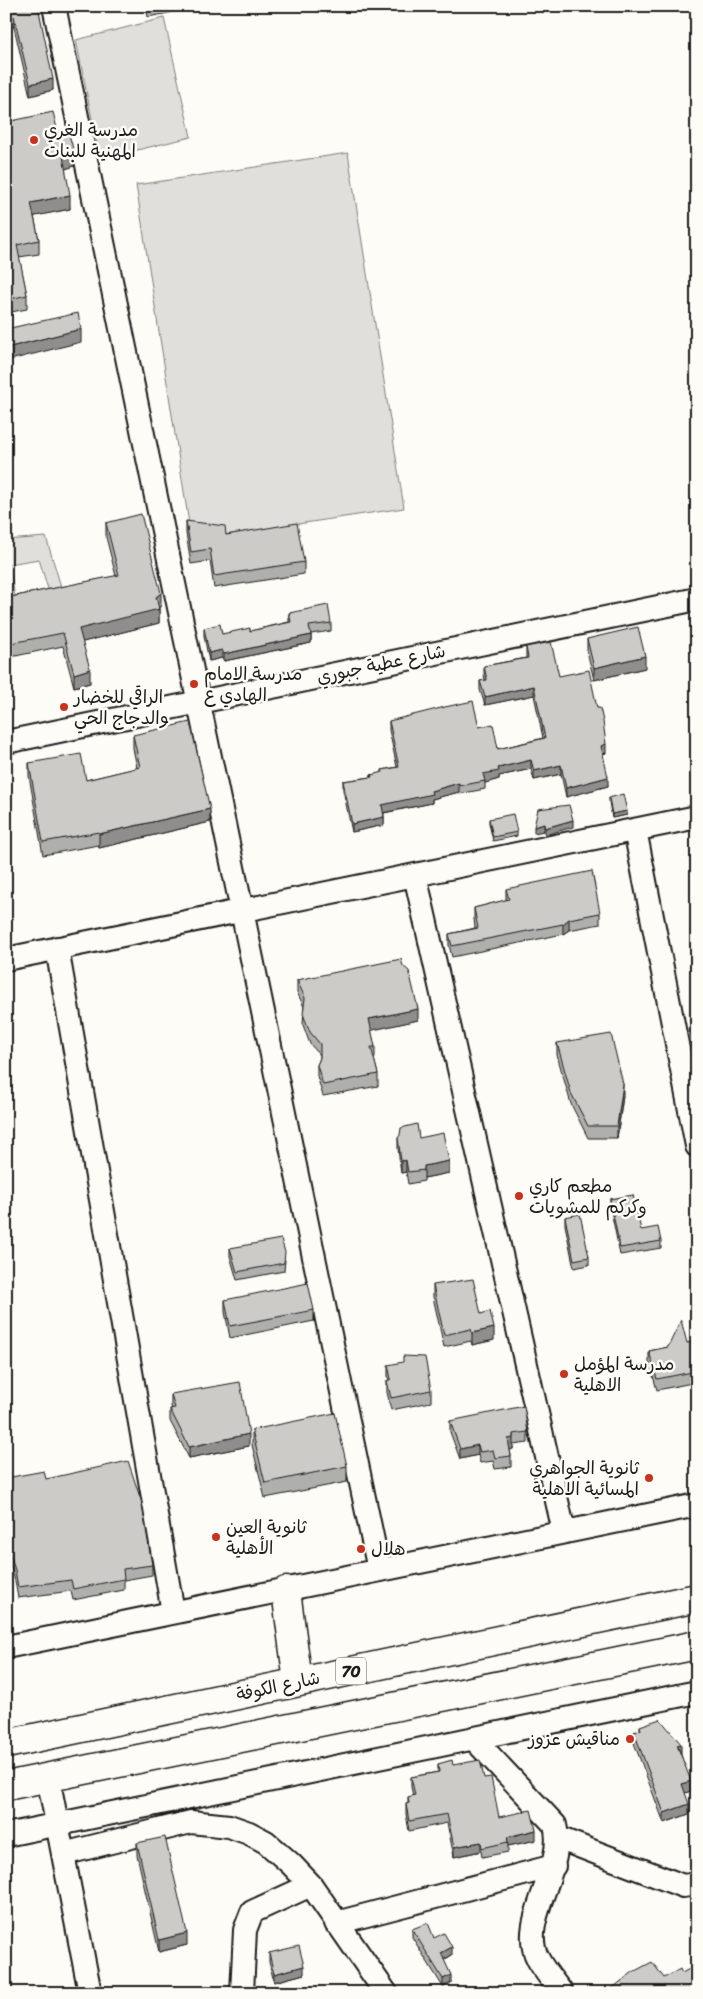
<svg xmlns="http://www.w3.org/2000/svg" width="703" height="1999" viewBox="0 0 703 1999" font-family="Sriracha,'Playpen Sans Arabic',sans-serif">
	<rect width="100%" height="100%" fill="#fdfcf7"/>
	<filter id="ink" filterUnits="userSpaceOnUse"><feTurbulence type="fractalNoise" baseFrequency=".02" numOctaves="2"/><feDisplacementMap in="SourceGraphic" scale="10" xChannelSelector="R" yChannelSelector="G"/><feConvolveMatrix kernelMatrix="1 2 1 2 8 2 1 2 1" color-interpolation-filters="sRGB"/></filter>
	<g filter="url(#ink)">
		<!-- green -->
		<path fill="#e0dfdb" stroke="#7e7e7c" d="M164,18L191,137L100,159L76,40Z
			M348,153L404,508L225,535L190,530L136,185Z
			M46,537L62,590L50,596L39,559L9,564L17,607L6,609V540Z"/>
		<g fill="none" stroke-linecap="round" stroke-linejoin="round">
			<!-- minor casing -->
			<g stroke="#1c1c1c" stroke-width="26">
				<path id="minor" d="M54,6L379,1570
					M6,742L697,599
					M635,830L697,1146
					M415,875L564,1532
					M57,948L173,1612
					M6,959L697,817
					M6,1647L697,1505
					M473,1738L555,1825C567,1868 517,1921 538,1959C544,1971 554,1982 562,1993
					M48,1777L90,1993
					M6,1835L697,1692
					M558,1838L683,1886L697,1884
					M63,1854L191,1822L229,1826L249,1833L266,1842L291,1864L311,1885L386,1993
					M336,1923L554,1866
					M242,1993L245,1930L252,1912L311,1885"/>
			</g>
			<!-- highway casing -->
			<g stroke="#1c1c1c" stroke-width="31">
				<path id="highway" d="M286,1591L298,1682
					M6,1744L697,1598
					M6,1786L697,1645"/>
			</g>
			<!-- minor -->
			<use href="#minor" stroke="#fdfcf7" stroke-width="22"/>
			<!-- highway -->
			<use href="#highway" stroke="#fdfcf7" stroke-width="28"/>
		</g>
		<!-- wall -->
		<path fill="#afafac" stroke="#1c1c1c" d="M6,6H38L53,90L30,96L14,27Z
			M146,6H179V11L148,17Z
			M6,118L7,122L59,137L74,166L65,169L70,209L34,216L39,240V254L19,257L27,295V309L6,313Z
			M186,521L304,562V574L214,588L210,561L191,564L186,533Z
			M106,523L161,606L159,608V623L82,642L90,683L74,687L63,646L6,658V598L116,576L106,537Z
			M289,613L331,623V631L311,634V643L224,661L222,658L209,661L204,636V628L222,634L250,631L289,622Z
			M587,639L645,668L594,680L587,651Z
			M526,647L559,676L606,753L603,754L608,786L566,797L561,774L534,780L531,769L499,776V779L485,783V789L459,794V792L432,799V803L384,813V825L352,832L343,790V781L371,777V775L382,773V770L397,767L389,730V721L479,727L498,749L543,738L534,695L485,705L480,690V681L485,680L484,675V666L526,658Z
			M133,735L210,822L99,848V845L43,855L29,776V763L86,780L137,768L133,748Z
			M609,798L627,815L612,818L609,802Z
			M489,819L517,832V836L493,841L489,823Z
			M506,889L600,913V924L569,930L563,934L452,957L449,945V934L475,928L474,919V908L506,900Z
			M403,966L418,1020L371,1030L375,1047V1058L374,1059L378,1074V1086L323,1096L317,1076V1065L320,1058V1055L310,1044L303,1025L304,1007L297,992V980Z
			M557,1043L623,1096L617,1138H588L571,1104L557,1055Z
			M398,1138H419L449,1173L424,1178V1181L408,1184L406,1172L401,1173L398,1149Z
			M610,1199L641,1230L661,1241V1248L620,1255L610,1206Z
			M565,1217L589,1257V1265L574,1268L565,1225Z
			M230,1248L285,1260L284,1271L237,1280L230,1256Z
			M433,1285L481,1314L494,1340L472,1345L471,1341L444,1347L433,1297Z
			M225,1300L314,1310V1321L230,1338L225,1312Z
			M697,1341V1382L657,1390L649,1362V1351Z
			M388,1365L431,1390V1402L391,1410L387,1392V1381L389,1380L388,1376Z
			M171,1394L249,1446L189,1458L170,1421V1409H172L171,1406Z
			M450,1421L528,1432V1443L513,1445V1449H510L511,1456V1467L495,1469L493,1461L480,1463L478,1455L460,1459L450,1432Z
			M252,1430L347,1466V1482L265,1498L252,1445Z
			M6,1478L46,1479L152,1565V1575L124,1580V1590L73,1600L71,1591L18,1598L15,1581L6,1552Z
			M640,1726L681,1754L691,1791L685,1793L689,1814L664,1823L634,1743V1732L640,1730Z
			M438,1764L453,1765L484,1778L499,1817L536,1840L508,1846V1852L482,1857L481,1851L454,1857L447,1823L409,1831L406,1814V1804H408V1797L413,1796L411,1787V1777L438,1772Z
			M137,1843L187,1945L159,1952L137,1855Z
			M412,1929L434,1938L452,1955L444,1960L451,1983L443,1987L412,1937Z
			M269,1953L304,1974L274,1982L269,1962Z"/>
		<!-- shaded-wall -->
		<path fill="#8f8e8c" stroke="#1c1c1c" d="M14,16V27L6,29V18Z
			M53,79V90L30,96V84Z
			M74,153V166L63,170V156Z
			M70,195V209L31,217V203Z
			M81,329V342L6,361V348Z
			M161,593V606L157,610L159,609V623L79,643V629L156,597Z
			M311,635V643L224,661V654Z
			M222,650V658L209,661V653Z
			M645,656V668L594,680V668Z
			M90,669V683L74,687V674Z
			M534,686V695L485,705V697Z
			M606,744V753L601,754V746Z
			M531,760V769L499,776V779L485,783L483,774L498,768Z
			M561,765V774L534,780V771Z
			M608,777V786L566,797V788Z
			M459,783V792L432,799V803L382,813V805Z
			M210,809V822L99,848V834Z
			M627,811V815L612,818V814Z
			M384,817V825L352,832V824Z
			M573,820V827L545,835V828Z
			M544,824V831L534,833V827Z
			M569,919V930L563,934V924Z
			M418,1009V1020L369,1031V1019Z
			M623,1084V1096L617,1138V1126Z
			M406,1160V1172L401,1173V1161Z
			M449,1161V1173L424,1178V1166Z
			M494,1328V1340L472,1345V1333Z
			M249,1434V1446L189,1458V1447Z
			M513,1434V1449L508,1450V1439Z
			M478,1445V1455L460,1459V1449Z
			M681,1744V1754L677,1745Z
			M691,1781V1791L682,1794V1784Z
			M689,1804V1814L664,1823V1813Z
			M536,1830V1840L508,1846L507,1837Z
			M481,1842V1851L454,1857V1847Z
			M187,1933V1945L159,1952V1940Z
			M452,1947V1955L441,1961V1953Z
			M304,1966V1974L274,1982V1974Z
			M451,1975V1983L443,1987V1979Z"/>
		<!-- building -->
		<path fill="#cccbc8" stroke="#1c1c1c" d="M6,6H38L53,79L30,84L14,16L6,18Z
			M53,112L59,137L69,134L72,145L74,153L63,156L70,195L31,203L39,240L17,245L27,295L6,300V118L7,122Z
			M78,313L81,329L6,348V329Z
			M141,514L161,593L156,597L159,609L79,629L90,669L74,674L63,633L6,644V598L119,575L106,523Z
			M186,521L225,526L226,535L297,523L304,562L214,576L210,549L191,552Z
			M328,605L331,623L309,626L311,635L224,654L222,650L209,653L204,628L220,624L222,634L250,628V631L291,622L289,613Z
			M638,627L645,656L594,668L587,639Z
			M551,642L559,676L589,670L597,708H600L603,721L606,744L601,746L608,777L566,788L561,765L534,771L531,760L498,768L499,771L483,774L485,781L459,786V783L431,791L432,794L382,805L384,817L352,824L343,781L372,777L371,775L383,772L382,770L399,767L389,721L445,707L473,701L479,727L493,724L498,749L545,738L534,686L485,697L480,681L487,680L484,666L528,658L526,647Z
			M190,722L210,809L99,834V832L43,842L29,763L81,754L86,780L140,767L133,735Z
			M623,794L627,811L612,814L609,798Z
			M569,805L573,820L545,828L544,824L534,827L538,809Z
			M513,814L517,832L493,837L489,819Z
			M592,871L600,913L569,919L563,924L452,946L449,934L478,928L474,908L509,899L506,889Z
			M401,959L403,966L409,971L418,1009L369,1019L375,1047H371L378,1074L323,1085L317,1065L320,1058V1044L310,1032L303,1014L305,998L297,980Z
			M611,1034L623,1084L617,1126H588L571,1093L557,1043Z
			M417,1124L419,1138L443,1133L449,1161L424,1166V1170L408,1172L406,1160L401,1161L398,1138L400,1135L401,1128Z
			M633,1195L641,1230L658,1227L661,1241L620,1248L610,1199Z
			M580,1214L589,1257L574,1260L565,1217Z
			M281,1239L285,1252L284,1263L237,1272L230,1248Z
			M473,1279L481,1314L490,1311L494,1328L472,1333L471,1329L444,1335L433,1285Z
			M308,1283L314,1310L230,1326L225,1300Z
			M681,1320L687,1343L697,1341V1371L657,1379L649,1351L668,1347Z
			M403,1356L425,1357L431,1390L391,1398L387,1381L391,1379L388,1365L403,1362Z
			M240,1382L249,1434L189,1447L170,1409L175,1408L171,1394Z
			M524,1406L528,1432L513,1434V1438L508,1439L511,1456L495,1458L493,1450L480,1452L478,1445L460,1449L450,1421Z
			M335,1413L347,1466L265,1483L252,1430Z
			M128,1461L141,1500L152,1565L123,1569L124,1579L73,1589L71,1580L18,1587L15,1570L6,1541V1478L44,1471L46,1479Z
			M660,1719L681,1744L677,1745L691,1781L682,1784L689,1804L664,1813L634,1732L641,1730L640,1726Z
			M452,1760L453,1765L480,1760L484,1778L491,1777L499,1817L531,1810L536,1830L507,1837L508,1842L482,1848L481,1842L454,1847L447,1814L409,1821L406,1804L409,1803L408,1797L415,1795L411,1777L439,1772L438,1764Z
			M165,1837L187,1933L159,1940L137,1843Z
			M428,1923L434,1938L444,1933L452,1947L441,1953L451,1975L443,1979L412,1929Z
			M299,1946L304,1966L274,1974L269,1953Z
			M652,1962L664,1978L680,1969L682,1973L697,1965V1993H606L633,1972Z"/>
	</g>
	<!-- markers -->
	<g fill="#c8321e" stroke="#fdfcf7" stroke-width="2">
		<circle cx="34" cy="140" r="5"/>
		<circle cx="194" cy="684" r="5"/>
		<circle cx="64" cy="707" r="5"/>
		<circle cx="519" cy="1196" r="5"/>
		<circle cx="564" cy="1374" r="5"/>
		<circle cx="649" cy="1478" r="5"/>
		<circle cx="216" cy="1537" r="5"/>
		<circle cx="361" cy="1549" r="5"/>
		<circle cx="630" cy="1739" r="5"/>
	</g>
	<g text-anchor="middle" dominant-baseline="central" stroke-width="5" stroke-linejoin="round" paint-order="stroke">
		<!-- shield labels -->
		<rect fill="#fdfcf7" stroke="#605f5e" stroke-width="1" x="336" y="1657.5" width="30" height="27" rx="4"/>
		<g font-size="16" font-weight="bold" fill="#1c1c1c">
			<text x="351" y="1671">70</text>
		</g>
		<!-- poi labels -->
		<g font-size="18" fill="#1c1c1c" stroke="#fdfcf7" text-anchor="start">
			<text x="44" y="130">مدرسة الغري<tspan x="44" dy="21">المهنية للبنات</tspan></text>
			<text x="204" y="674">مدرسة الامام<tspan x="204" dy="21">الهادي ع</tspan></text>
			<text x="74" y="697">الراقي للخضار<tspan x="74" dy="21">والدجاج الحي</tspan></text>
			<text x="529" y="1186">مطعم كاري<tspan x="529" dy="21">وكركم للمشويات</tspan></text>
			<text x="574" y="1364">مدرسة المؤمل<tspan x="574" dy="21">الاهلية</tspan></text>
			<text x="639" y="1468" text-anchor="end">ثانوية الجواهري<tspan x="639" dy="21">المسائية الاهلية</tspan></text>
			<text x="226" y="1527">ثانوية العين<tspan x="226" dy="21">الأهلية</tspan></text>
			<text x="371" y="1549">هلال</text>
			<text x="620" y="1739" text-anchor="end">مناقيش عزوز</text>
		</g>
		<!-- street labels -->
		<g font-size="18" fill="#1c1c1c" stroke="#fdfcf7">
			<text transform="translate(381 664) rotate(-12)">شارع عطية جبوري</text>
			<text transform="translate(278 1686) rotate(-12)">شارع الكوفة</text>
		</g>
	</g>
	<!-- margin -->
	<rect width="703" height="1999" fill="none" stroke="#fdfcf7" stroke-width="25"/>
	<rect x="12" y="12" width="678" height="1974" fill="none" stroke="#1c1c1c" stroke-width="2" filter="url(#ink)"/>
</svg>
